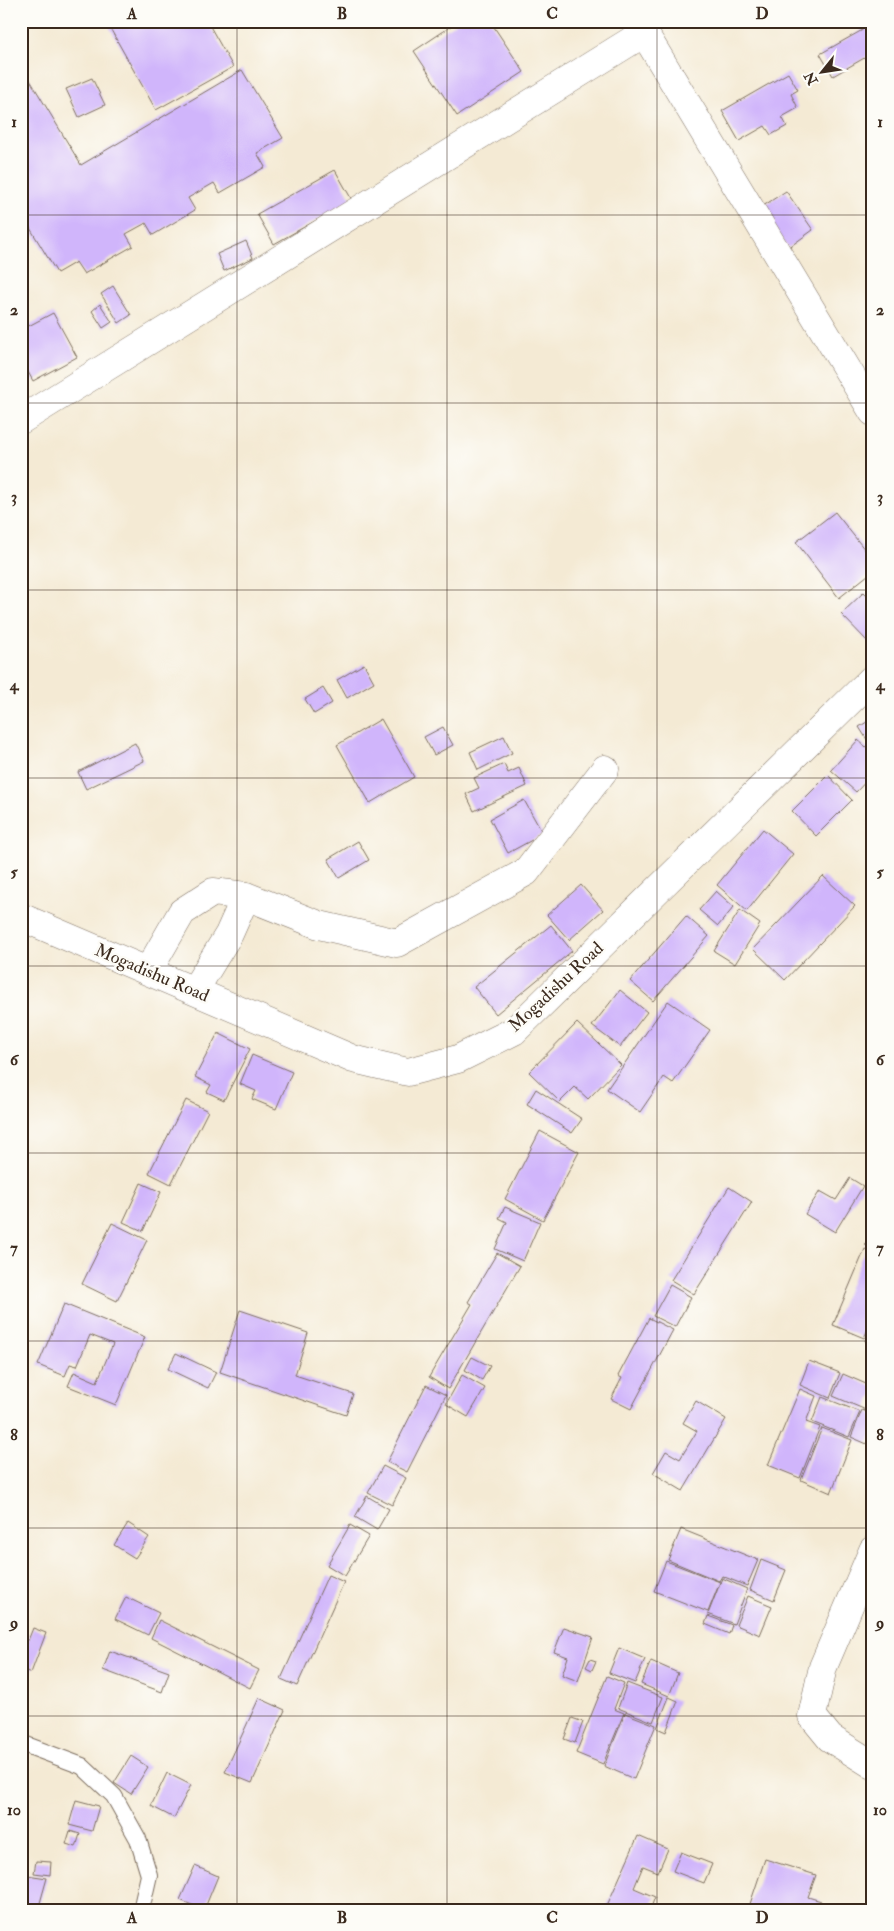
<svg xmlns="http://www.w3.org/2000/svg" width="894" height="1931" viewBox="0 0 894 1931" font-family="'IM FELL Double Pica',serif">
	<rect width="100%" height="100%" fill="#fdfcf7"/>
	<filter id="ink" filterUnits="userSpaceOnUse"><feTurbulence type="fractalNoise" baseFrequency=".02" numOctaves="2"/><feDisplacementMap in="SourceGraphic" scale="10" xChannelSelector="R" yChannelSelector="G"/><feConvolveMatrix kernelMatrix="1 2 1 2 8 2 1 2 1" color-interpolation-filters="sRGB"/></filter>
	<filter id="wash" filterUnits="userSpaceOnUse"><feTurbulence type="fractalNoise" baseFrequency=".0096" numOctaves="4" result="noise"/><feDisplacementMap in="SourceGraphic" scale="20" xChannelSelector="R" yChannelSelector="G"/><feGaussianBlur stdDeviation="1.12" result="paint"/><feColorMatrix in="noise" values="0 0 0 0 0 0 0 0 0 0 0 0 0 0 0 0 0 1.4 0 .05"/><feComposite in="paint" operator="in"/></filter>
	<g filter="url(#wash)">
		<rect width="100%" height="100%" fill="#f4ead4"/>
		<g id="blocks">
			<!-- building -->
			<path fill="#d0b5fb" d="M21,21H35L21,30Z
				M106,21H207L233,67L156,110Z
				M459,21H490L524,72L457,116L414,51Z
				M873,24V53L833,76L820,54Z
				M21,65L81,165L242,70L283,138L257,153L265,167L220,193L214,183L188,198L195,210L153,235L146,223L126,234L133,246L84,274L76,262L57,273L21,213Z
				M788,73L798,90L791,94L798,108L782,117L787,126L771,135L765,126L739,141L722,111Z
				M92,78L105,105L79,117L66,89Z
				M335,170L352,200L274,244L257,214Z
				M786,191L813,230L788,248L760,208Z
				M246,241L253,258L224,271L217,254Z
				M113,286L131,315L119,323L101,294Z
				M100,304L112,322L103,328L92,311Z
				M53,313L77,357L33,381L21,359V330Z
				M835,512L873,560V571L839,598L796,542Z
				M864,592L873,601V642L870,644L841,614Z
				M364,664L374,682L347,698L337,680Z
				M323,688L332,703L314,714L305,699Z
				M873,718V749L859,727Z
				M381,719L414,777L370,803L337,745Z
				M443,727L453,745L434,755L424,737Z
				M504,736L512,753L478,770L470,752Z
				M858,740L873,753V774L856,792L831,770Z
				M135,743L144,761L86,789L78,772Z
				M504,764L508,773L519,768L527,786L474,811L466,794L479,788L474,778Z
				M828,775L852,800L816,836L792,811Z
				M524,800L543,834L508,853L490,819Z
				M763,829L793,854L747,911L717,885Z
				M358,841L369,860L339,878L328,859Z
				M823,876L855,906L785,980L753,949Z
				M581,885L603,910L569,940L547,915Z
				M716,891L734,907L718,926L699,910Z
				M740,910L760,924L735,964L714,951Z
				M686,916L709,936L653,1001L630,981Z
				M551,925L572,951L496,1014L474,987Z
				M620,990L647,1012L620,1047L592,1026Z
				M668,1001L710,1030L673,1083L664,1077L640,1112L607,1089Z
				M577,1023L621,1065L588,1099L575,1087L560,1102L529,1072Z
				M218,1033L250,1049L224,1100L207,1092L211,1085L195,1077Z
				M252,1055L292,1072L276,1109L252,1099L256,1091L240,1084Z
				M536,1089L582,1119L572,1133L527,1104Z
				M186,1100L208,1111L171,1184L149,1173Z
				M540,1131L579,1152L543,1220L505,1199Z
				M850,1178L863,1186L835,1232L805,1214L820,1191L836,1200Z
				M141,1183L161,1192L143,1231L123,1222Z
				M729,1187L752,1202L694,1294L671,1280Z
				M505,1207L540,1222L523,1261L495,1249L507,1222L499,1218Z
				M112,1223L147,1240L117,1301L82,1284Z
				M873,1227V1248L865,1245Z
				M865,1249L873,1252V1317L864,1338L833,1325Z
				M497,1253L520,1266L448,1389L429,1377L472,1304L468,1302Z
				M670,1285L691,1297L675,1327L653,1316Z
				M64,1304L145,1337L116,1405L68,1386L74,1372L97,1382L113,1344L90,1335L77,1366L70,1364L65,1376L38,1365Z
				M240,1310L308,1333L295,1375L353,1394L346,1415L220,1372Z
				M649,1318L673,1330L631,1409L611,1399L622,1378L618,1376Z
				M873,1322V1344L865,1341Z
				M176,1353L216,1372L208,1388L168,1369Z
				M472,1357L490,1366L482,1380L465,1370Z
				M809,1361L840,1373L830,1398L800,1385Z
				M843,1374L873,1387V1394L866,1410L833,1396Z
				M462,1375L485,1388L468,1417L446,1404Z
				M426,1385L446,1395L407,1472L387,1462Z
				M800,1389L816,1396L806,1422L820,1427L800,1478L768,1465Z
				M822,1397L860,1412L849,1437L812,1422Z
				M696,1401L726,1419L683,1491L653,1473L666,1451L680,1459L697,1431L683,1423Z
				M862,1410L873,1414V1431L867,1444L851,1437Z
				M822,1428L852,1440L831,1493L801,1480Z
				M383,1466L406,1478L392,1505L368,1493Z
				M367,1496L389,1509L377,1530L355,1517Z
				M128,1523L149,1537L135,1558L114,1545Z
				M350,1525L369,1536L345,1576L327,1565Z
				M681,1529L758,1560L747,1586L722,1576L719,1581L668,1560Z
				M761,1560L786,1570L774,1600L750,1590Z
				M666,1561L720,1582L708,1612L654,1591Z
				M328,1575L344,1582L297,1686L281,1679Z
				M722,1578L747,1589L734,1624L708,1614Z
				M748,1596L772,1606L760,1635L736,1625Z
				M126,1597L159,1613L148,1635L115,1619Z
				M708,1616L732,1625L729,1634L705,1624Z
				M159,1620L259,1670L250,1688L151,1638Z
				M564,1627L593,1637L578,1681L562,1675L568,1657L554,1652Z
				M33,1628L46,1633L31,1673L21,1669V1658Z
				M619,1648L645,1659L635,1683L609,1673Z
				M110,1651L169,1672L162,1692L103,1670Z
				M590,1659L596,1661L592,1670L586,1667Z
				M651,1661L678,1673L669,1696L641,1684Z
				M607,1676L624,1683L614,1709L624,1713L603,1764L576,1753Z
				M627,1683L663,1697L653,1722L618,1708Z
				M669,1697L678,1701L666,1732L657,1728Z
				M259,1698L285,1710L252,1783L225,1772Z
				M625,1713L656,1725L634,1779L604,1766Z
				M572,1718L583,1722L575,1743L564,1739Z
				M131,1756L148,1767L131,1794L114,1783Z
				M167,1773L191,1785L174,1818L151,1806Z
				M76,1800L99,1806L92,1831L69,1825Z
				M70,1831L80,1834L76,1847L66,1844Z
				M638,1836L668,1849L658,1872L643,1866L634,1888L655,1897L650,1910H605Z
				M681,1852L712,1864L704,1883L673,1871Z
				M765,1859L816,1875L808,1897L821,1901L818,1910H748Z
				M36,1861L51,1862L50,1875L34,1873Z
				M195,1866L218,1876L204,1910L180,1900Z
				M27,1875L47,1878L38,1910L21,1908Z"/>
		</g>
	</g>
	<g filter="url(#ink)">
		<use href="#blocks" fill-opacity="0" stroke="#7c6d5e" stroke-width="1"/>
		<g fill="none" stroke-linecap="round" stroke-linejoin="round">
			<!-- service casing -->
			<g stroke="#7c6d5e" stroke-width="18">
				<path id="service" d="M21,1743L82,1766L114,1796L138,1839L149,1875L141,1910"/>
			</g>
			<!-- minor casing -->
			<g stroke="#7c6d5e" stroke-width="29">
				<path id="minor" d="M637,21L873,412
					M21,420L644,33
					M21,917L353,1059L408,1072L458,1059L514,1031L873,678
					M148,971L182,912L213,892L246,896
					M194,991L229,934L246,896L319,925L397,943L526,872L605,769
					M873,1550L823,1667L812,1716L830,1738L873,1765"/>
			</g>
			<!-- service -->
			<use href="#service" stroke="#fff" stroke-width="16"/>
			<!-- minor -->
			<use href="#minor" stroke="#fff" stroke-width="28"/>
		</g>
	</g>
	<!-- grid -->
	<path fill="none" stroke="#3b2a1e" stroke-width="1" stroke-opacity="0.55" d="M237,21V1910M447,21V1910M657,21V1910M21,215H873M21,403H873M21,590H873M21,778H873M21,966H873M21,1153H873M21,1341H873M21,1528H873M21,1716H873"/>
	<g text-anchor="middle" dominant-baseline="central" stroke-width="5" stroke-linejoin="round" paint-order="stroke">
		<!-- street labels -->
		<g font-size="18" fill="#3b2a1e" stroke="#fdfcf7">
			<text transform="translate(152 973) rotate(23)">Mogadishu Road</text>
			<text transform="translate(556 987) rotate(-43)">Mogadishu Road</text>
		</g>
	</g>
	<!-- margin -->
	<rect width="894" height="1931" fill="none" stroke="#fdfcf7" stroke-width="55"/>
	<!-- north arrow -->
	<g transform="translate(822 72) rotate(240)" stroke="#fdfcf7" stroke-width="4" paint-order="stroke">
	<path d="M0-4L9 19L0 12L-9 19Z" fill="#3b2a1e"/>
	<text y="-8" font-size="14" font-weight="bold" text-anchor="middle" fill="#3b2a1e">N</text>
	</g>
	<rect x="28" y="28" width="838" height="1876" fill="none" stroke="#3b2a1e" stroke-width="2"/>
	<g font-size="16" text-anchor="middle" font-weight="bold" fill="#3b2a1e">
		<text x="132" y="19">A</text>
		<text x="342" y="19">B</text>
		<text x="552" y="19">C</text>
		<text x="762" y="19">D</text>
		<text x="14" y="127">1</text>
		<text x="880" y="127">1</text>
		<text x="14" y="315">2</text>
		<text x="880" y="315">2</text>
		<text x="14" y="502">3</text>
		<text x="880" y="502">3</text>
		<text x="14" y="690">4</text>
		<text x="880" y="690">4</text>
		<text x="14" y="877">5</text>
		<text x="880" y="877">5</text>
		<text x="14" y="1065">6</text>
		<text x="880" y="1065">6</text>
		<text x="14" y="1253">7</text>
		<text x="880" y="1253">7</text>
		<text x="14" y="1440">8</text>
		<text x="880" y="1440">8</text>
		<text x="14" y="1628">9</text>
		<text x="880" y="1628">9</text>
		<text x="14" y="1815">10</text>
		<text x="880" y="1815">10</text>
		<text x="132" y="1923">A</text>
		<text x="342" y="1923">B</text>
		<text x="552" y="1923">C</text>
		<text x="762" y="1923">D</text>
	</g>
</svg>
